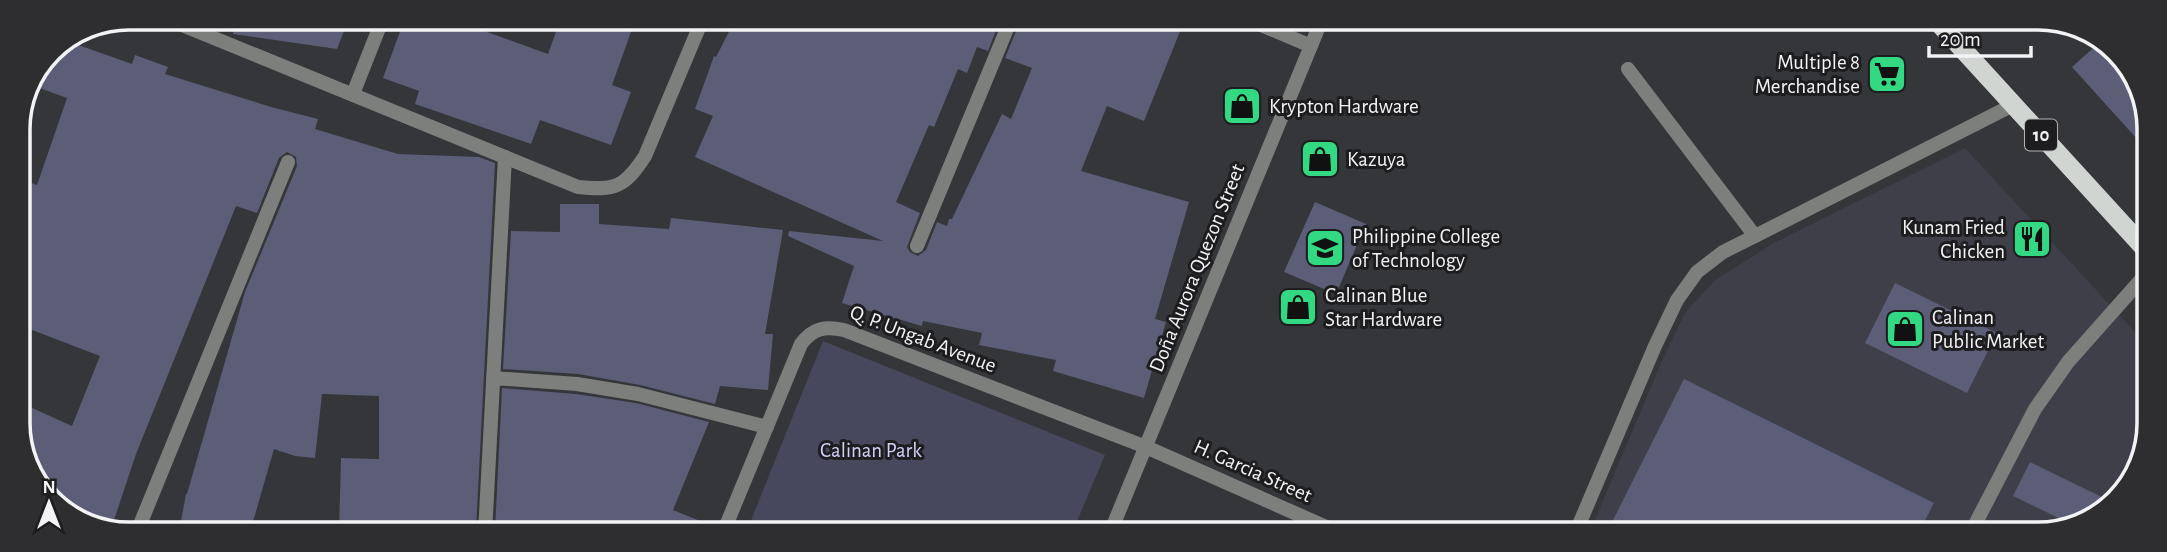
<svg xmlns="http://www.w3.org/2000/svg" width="2167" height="552" viewBox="0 0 2167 552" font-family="'Alegreya Sans',sans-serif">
	<rect width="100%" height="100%" fill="#35363a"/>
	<!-- built -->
	<path fill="#3f3f49" d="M1965,148L2147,345V446L2111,507L2046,534H1589L1661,363L1685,313L1714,281L1772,244Z"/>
	<!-- green -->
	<path fill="#47485d" d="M823,341L1105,455L1072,533H746Z"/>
	<!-- building -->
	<path fill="#5c5d77" d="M235,18H349L337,49L233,34Z
		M405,18H449L548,54L561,18H636L612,85L631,92L611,145L540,120L531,144L415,104L419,91L383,78Z
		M736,18H1001L988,51L977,47L967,73L958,69L934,127L929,125L896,202L920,213L907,247L910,252L918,256L926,250L937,222L947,226L949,219H952L1002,114L1011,119L1032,68L1005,58L1021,19H1185L1144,121L1107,106L1081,171L1189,202L1155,319L1166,322L1144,398L1053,371L1056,360L979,345L982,333L923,321L922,326L842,303L854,266L788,236L789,231L883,241L695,157L713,116L695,109L714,56L716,57Z
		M2101,41L2117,50L2147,106V150L2072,67Z
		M70,42L132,64L135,55L168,67L165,74L271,107L318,119L315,129L398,154L479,157L495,163L476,529L444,527V533H339L341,458L379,459V396L322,394L315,458L295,456L274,449L250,532H179L186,494H187L245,292L297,166L296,157L287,152L279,158L257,213L236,206L136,454L110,532H106L50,502L20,446L19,402L72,426L100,356L19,325L18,178L37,185L67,98L34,86L50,50Z
		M1315,202L1366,224L1336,294L1284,272Z
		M560,204H599V224L669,229L671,218L783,230L765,334H773L768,390L720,386L715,404L640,385L578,374L503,369L511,231L560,232Z
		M1895,283L1997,333L1967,393L1865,343Z
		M1684,379L1934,503L1918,534H1606Z
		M502,388L576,394L636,403L709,422L673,510L715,527L714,533H533L495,530Z
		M2030,462L2114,503L2111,507L2071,524L2013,496Z"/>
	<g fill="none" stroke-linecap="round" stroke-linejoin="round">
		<!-- service -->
		<path stroke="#7d7f7d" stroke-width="14" d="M493,378L577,384L638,394L767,427
			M485,533L505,157
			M1575,534L1655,346L1677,300L1697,272L1723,252L1755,236L1628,69
			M1970,534L2035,409L2068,362L2147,273"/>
		<!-- minor -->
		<path stroke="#7d7f7d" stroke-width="14" d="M165,18L578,187C615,191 625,187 645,156L703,18
			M1247,19L1311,46
			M353,94L383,18
			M1755,236L2013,105
			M917,246L1011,19
			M137,532L288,162
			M723,533L801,344C813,328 825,326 844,330L1146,447L1342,534"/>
		<!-- tertiary -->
		<path stroke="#7d7f7d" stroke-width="14" d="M1110,533L1322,19"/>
		<!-- trunk -->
		<path stroke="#d1d5d2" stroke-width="19" d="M1936,20L2147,251"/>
	</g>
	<!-- icons -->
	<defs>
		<g id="supermarket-square" transform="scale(2.0125)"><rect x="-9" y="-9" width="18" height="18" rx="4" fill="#32d882" stroke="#1d1d1f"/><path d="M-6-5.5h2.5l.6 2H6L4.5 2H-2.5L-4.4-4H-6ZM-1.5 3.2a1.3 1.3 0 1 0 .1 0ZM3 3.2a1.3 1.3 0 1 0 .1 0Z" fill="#111"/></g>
		<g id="shop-square" transform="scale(2.0125)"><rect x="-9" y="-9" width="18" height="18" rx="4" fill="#32d882" stroke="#1d1d1f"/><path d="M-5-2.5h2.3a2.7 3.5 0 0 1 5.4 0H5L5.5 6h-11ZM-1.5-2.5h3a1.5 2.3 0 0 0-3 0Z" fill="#111"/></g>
		<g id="restaurant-square" transform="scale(2.0125)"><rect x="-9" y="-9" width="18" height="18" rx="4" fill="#32d882" stroke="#1d1d1f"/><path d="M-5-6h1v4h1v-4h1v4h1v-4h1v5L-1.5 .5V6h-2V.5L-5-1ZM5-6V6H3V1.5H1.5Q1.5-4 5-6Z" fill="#111"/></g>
		<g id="university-square" transform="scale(2.0125)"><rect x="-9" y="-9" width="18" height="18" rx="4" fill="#32d882" stroke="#1d1d1f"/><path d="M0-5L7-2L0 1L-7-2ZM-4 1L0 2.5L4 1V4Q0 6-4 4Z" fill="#111"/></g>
	</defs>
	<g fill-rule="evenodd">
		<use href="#supermarket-square" x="1887" y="74"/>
		<use href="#shop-square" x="1242" y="106"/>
		<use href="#shop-square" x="1320" y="159"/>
		<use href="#restaurant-square" x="2032" y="239"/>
		<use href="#university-square" x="1325" y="248"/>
		<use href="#shop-square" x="1298" y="307"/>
		<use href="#shop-square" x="1905" y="329"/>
	</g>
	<g text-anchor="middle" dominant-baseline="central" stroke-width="6" stroke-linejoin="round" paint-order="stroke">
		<!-- shield labels -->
		<rect fill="#1d1d1f" stroke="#b3b3b6" stroke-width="2" x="2025" y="119.5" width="32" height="31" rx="5"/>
		<g font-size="19" font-weight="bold" fill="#f3f3f6">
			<text x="2041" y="135">10</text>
		</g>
		<!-- poi labels -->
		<g font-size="21" fill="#f3f3f6" stroke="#1d1d1f" text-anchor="start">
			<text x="1860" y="62" text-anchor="end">Multiple 8<tspan x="1860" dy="24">Merchandise</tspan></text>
			<text x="1269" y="106">Krypton Hardware</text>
			<text x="1347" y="159">Kazuya</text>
			<text x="2005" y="227" text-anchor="end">Kunam Fried<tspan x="2005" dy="24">Chicken</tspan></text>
			<text x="1352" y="236">Philippine College<tspan x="1352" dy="24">of Technology</tspan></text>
			<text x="1325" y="295">Calinan Blue<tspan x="1325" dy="24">Star Hardware</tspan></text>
			<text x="1932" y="317">Calinan<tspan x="1932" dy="24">Public Market</tspan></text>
		</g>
		<!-- street labels -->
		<g font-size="21" fill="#f3f3f6" stroke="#1d1d1f">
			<text transform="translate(1197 268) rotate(-68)">Doña Aurora Quezon Street</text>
			<text transform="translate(923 339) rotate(21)">Q. P. Ungab Avenue</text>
			<text transform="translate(1253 471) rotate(24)">H. Garcia Street</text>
		</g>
		<!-- park labels -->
		<g font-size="21" fill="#cfd1fa" stroke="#1d1d1f">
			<text x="871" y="450">Calinan Park</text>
		</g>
	</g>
	<!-- crop -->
	<path d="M0 0H2167V552H0ZM129 30H2038A99 99 0 0 1 2137 129V423A99 99 0 0 1 2038 522H129A99 99 0 0 1 30 423V129A99 99 0 0 1 129 30Z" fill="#2e2e30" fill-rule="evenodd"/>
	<path fill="none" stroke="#f3f3f6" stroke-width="3.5" d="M129 30H2038A99 99 0 0 1 2137 129V423A99 99 0 0 1 2038 522H129A99 99 0 0 1 30 423V129A99 99 0 0 1 129 30Z"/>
	<!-- north arrow -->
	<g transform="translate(49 503)" stroke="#1d1d1f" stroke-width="5" paint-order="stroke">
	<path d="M0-5L12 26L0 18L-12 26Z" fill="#f3f3f6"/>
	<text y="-10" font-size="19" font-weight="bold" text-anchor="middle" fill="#f3f3f6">N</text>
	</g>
	<!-- scale -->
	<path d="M1929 46v10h102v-10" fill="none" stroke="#f3f3f6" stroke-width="3.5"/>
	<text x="1940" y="46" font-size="21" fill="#f3f3f6" stroke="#1d1d1f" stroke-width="5" paint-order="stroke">20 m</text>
</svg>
